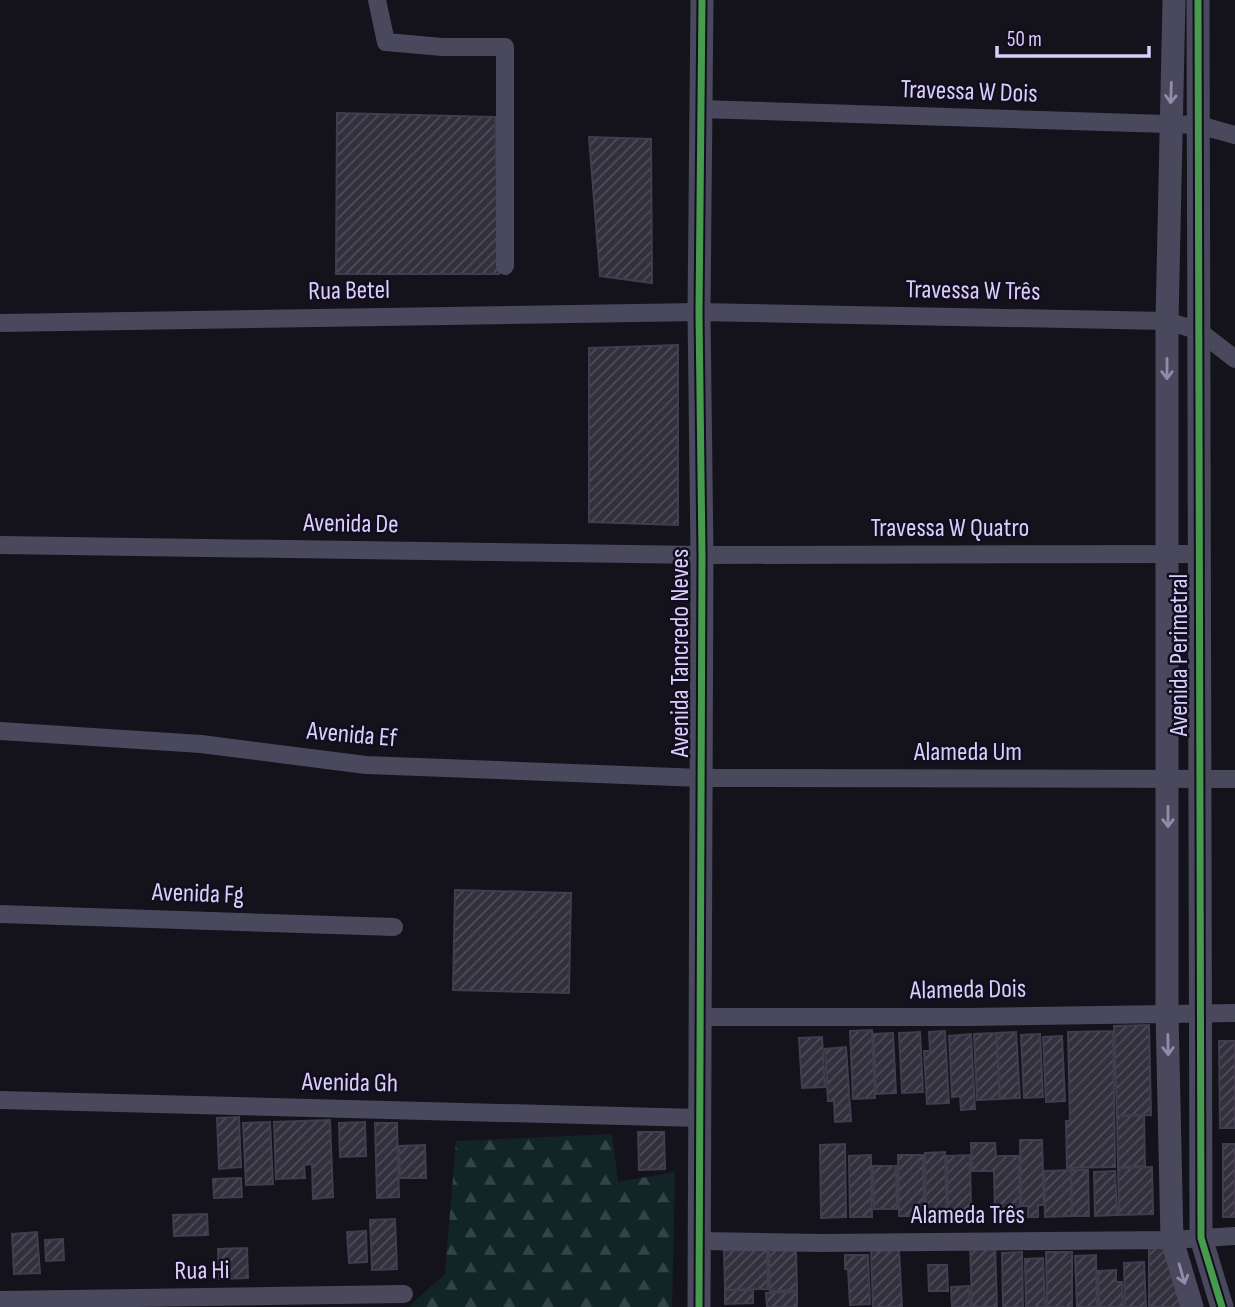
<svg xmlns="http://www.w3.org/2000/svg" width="1235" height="1307" viewBox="0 0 1235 1307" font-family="'Sofia Sans Condensed',sans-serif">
	<defs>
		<pattern id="forest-firs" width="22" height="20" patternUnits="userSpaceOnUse" patternTransform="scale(1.75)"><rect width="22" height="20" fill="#112527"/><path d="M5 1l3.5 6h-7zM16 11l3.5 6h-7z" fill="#334447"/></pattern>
		<pattern id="building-hatch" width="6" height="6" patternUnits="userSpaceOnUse" patternTransform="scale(1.75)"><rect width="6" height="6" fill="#33303d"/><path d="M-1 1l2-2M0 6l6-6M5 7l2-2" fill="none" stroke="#504d5a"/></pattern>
	</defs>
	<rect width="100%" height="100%" fill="#14121b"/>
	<!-- forest -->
	<path fill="url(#forest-firs)" d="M612,1134L618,1182L675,1172L672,1307H408L445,1274L456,1141Z"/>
	<!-- building -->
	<path fill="url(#building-hatch)" stroke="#423c4f" stroke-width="2" d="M337,113L495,117L499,274H336Z
		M589,137L651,139L652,283L600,276Z
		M678,345V525L589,522V348Z
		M455,890L571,893L569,993L453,990Z
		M1149,1025L1151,1115L1117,1116L1114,1026Z
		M872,1030L875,1098L853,1099L850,1031Z
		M945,1031L949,1103L927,1104L924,1051H930L929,1032Z
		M1113,1031L1115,1167L1067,1168L1066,1121H1070L1068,1032Z
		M920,1032L923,1092L902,1093L899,1033Z
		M1016,1032L1020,1098L1000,1099L996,1033Z
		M893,1033L896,1093L876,1094L873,1034Z
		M996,1033L1000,1099L977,1100L974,1034Z
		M971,1034L975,1109L961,1110L960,1096L952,1097L949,1036Z
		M1040,1034L1043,1097L1024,1098L1021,1035Z
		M1062,1036L1065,1101L1046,1102L1043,1037Z
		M822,1037L825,1087L802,1088L799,1038Z
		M1219,1041H1235V1128H1220Z
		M846,1047L851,1121L835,1122L834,1101H828L825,1049Z
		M1144,1115L1145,1166L1118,1167L1117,1116Z
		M239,1117L241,1167L219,1169L217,1118Z
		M330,1120L333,1197L313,1199L312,1164L304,1165L305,1178L276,1179L274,1122Z
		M270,1122L273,1184L246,1185L243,1123Z
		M365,1122L366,1156L340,1157L339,1123Z
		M375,1123H397L399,1197L377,1198Z
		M638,1132H664L665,1169L639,1170Z
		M1020,1140H1042L1044,1205H1038V1217H1028V1206H1021Z
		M971,1143H995L996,1156H1019L1020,1213L995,1214L994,1171H972Z
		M845,1144L846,1217L821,1218L820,1145Z
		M1223,1144H1235V1217H1223Z
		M425,1145L426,1178H400L399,1146Z
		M945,1152L947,1215L926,1216L925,1153Z
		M871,1155L872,1217H850L849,1156Z
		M898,1155H923L924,1216H899Z
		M970,1155L971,1215H948L947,1156Z
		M873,1166H896L897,1209H874Z
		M1152,1167L1153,1214L1119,1215L1118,1168Z
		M1071,1170H1088L1089,1216H1072Z
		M1071,1170L1072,1216L1045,1217L1044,1171Z
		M1115,1171L1117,1215L1095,1216L1094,1172Z
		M241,1178L242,1197L214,1198L213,1179Z
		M207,1214L208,1235L174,1236L173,1215Z
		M395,1219L397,1269L372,1270L370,1220Z
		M366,1231L367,1262L349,1263L347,1232Z
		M37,1232L40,1273L14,1274L12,1234Z
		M63,1239L64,1260L46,1261L45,1240Z
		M995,1244L997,1307H972L970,1245Z
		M247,1248L248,1278L219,1279L218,1249Z
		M1149,1248H1165L1182,1307H1149Z
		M899,1249L902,1307H873L871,1250Z
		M767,1250L768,1289L725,1290L724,1251Z
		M769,1250H796L797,1290L770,1291Z
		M1022,1252L1023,1307H1003L1002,1253Z
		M1046,1252H1072V1307H1047Z
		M845,1255H868L870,1304L850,1305L848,1269H845Z
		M1096,1255L1097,1307H1077L1075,1256Z
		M1043,1258L1045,1307H1026L1025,1259Z
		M1144,1262L1146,1307H1125L1124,1263Z
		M928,1265H947L948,1291H929Z
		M1116,1270V1282H1122L1123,1307H1099L1098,1271Z
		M969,1286L970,1307H952L951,1287Z
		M725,1290H753V1303L725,1304Z
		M797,1292V1307H767L766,1293Z"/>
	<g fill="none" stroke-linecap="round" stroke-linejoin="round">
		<!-- minor -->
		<path stroke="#4a485c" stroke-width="18" d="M377,0L386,42L442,47H505V266
			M700,109L1199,125L1235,135
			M0,323L699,312L1167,321L1199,331L1235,359
			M0,545L702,555L1199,554
			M0,731L201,744L366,765L701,778L1235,779
			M0,914L394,927
			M701,1017H968L1235,1013
			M0,1100L699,1118
			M700,1241L821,1243L1172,1240L1235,1236
			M0,1300L404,1294"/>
		<!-- tertiary -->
		<path stroke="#4a485c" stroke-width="23" d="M1174,0L1167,321V1013L1172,1240L1192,1307
			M1198,0L1201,1238L1222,1307
			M699,1307L702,555L699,312L702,0"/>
		<!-- cycleway casing -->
		<g stroke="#130e1f" stroke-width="11">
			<path id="cycleway" d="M1198,0L1201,1238L1222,1307
				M699,1307L702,555L699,312L702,0"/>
		</g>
		<!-- cycleway -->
		<use href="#cycleway" stroke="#469c4c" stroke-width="7"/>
	</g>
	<!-- one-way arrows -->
	<defs><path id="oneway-shaft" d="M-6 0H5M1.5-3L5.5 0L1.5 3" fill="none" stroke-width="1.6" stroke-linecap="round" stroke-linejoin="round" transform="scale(1.75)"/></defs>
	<g stroke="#928cac">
		<use href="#oneway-shaft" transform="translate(1171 93) rotate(92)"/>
		<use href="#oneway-shaft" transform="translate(1167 369) rotate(90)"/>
		<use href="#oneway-shaft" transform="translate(1168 817) rotate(90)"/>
		<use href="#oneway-shaft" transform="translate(1168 1045) rotate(89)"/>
		<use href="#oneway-shaft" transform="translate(1182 1274) rotate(74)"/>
	</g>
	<g text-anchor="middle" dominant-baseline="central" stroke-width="5" stroke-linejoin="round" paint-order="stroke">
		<!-- street labels -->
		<g font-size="26" fill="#d9cffc" stroke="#130e1f">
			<text transform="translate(969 92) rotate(2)">Travessa W Dois</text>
			<text transform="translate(349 291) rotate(-1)">Rua Betel</text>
			<text transform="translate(973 291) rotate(1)">Travessa W Três</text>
			<text transform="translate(351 524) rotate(1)">Avenida De</text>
			<text x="950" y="528">Travessa W Quatro</text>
			<text transform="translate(680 653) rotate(-90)">Avenida Tancredo Neves</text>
			<text transform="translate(1179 655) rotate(-90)">Avenida Perimetral</text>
			<text transform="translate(352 735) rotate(5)">Avenida Ef</text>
			<text x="968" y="752">Alameda Um</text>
			<text transform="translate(198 894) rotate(2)">Avenida Fg</text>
			<text transform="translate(968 990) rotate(-1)">Alameda Dois</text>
			<text transform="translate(350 1083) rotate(1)">Avenida Gh</text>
			<text x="968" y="1215">Alameda Três</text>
			<text transform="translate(202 1271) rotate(-1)">Rua Hi</text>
		</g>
	</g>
	<!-- scale -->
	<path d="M997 46v10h152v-10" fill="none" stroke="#d9cffc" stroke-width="3.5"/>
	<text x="1007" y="46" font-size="21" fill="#d9cffc" stroke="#130e1f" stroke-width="5" paint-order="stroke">50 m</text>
</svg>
